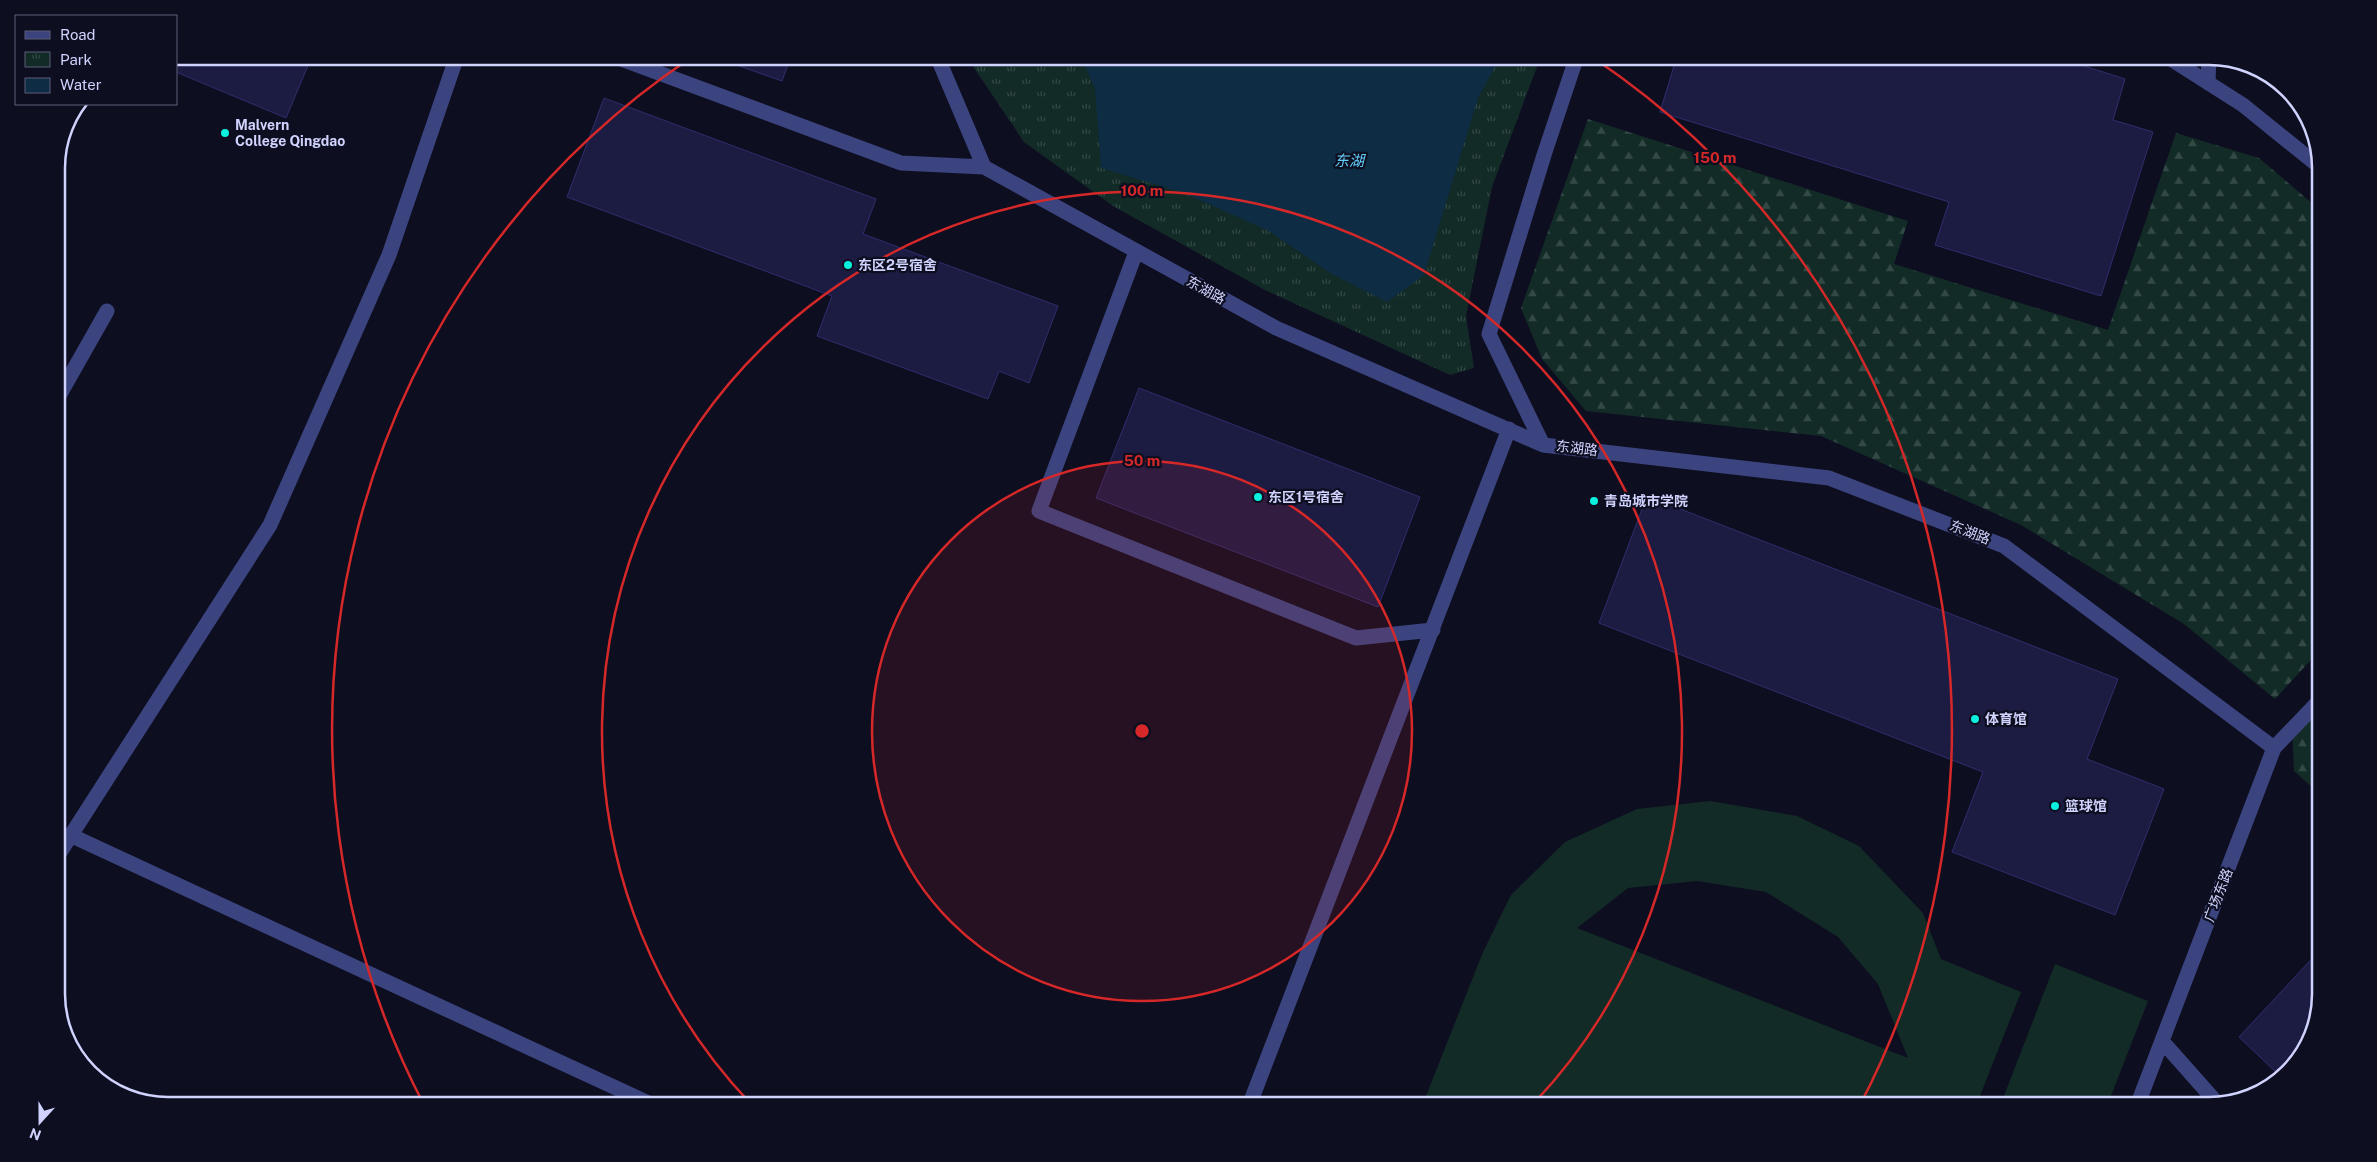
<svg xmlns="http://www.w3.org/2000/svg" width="2377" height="1162" viewBox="0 0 2377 1162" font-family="'Public Sans','Noto Sans SC',sans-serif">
	<defs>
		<pattern id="forest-firs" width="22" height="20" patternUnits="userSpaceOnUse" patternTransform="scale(1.25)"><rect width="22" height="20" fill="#122b26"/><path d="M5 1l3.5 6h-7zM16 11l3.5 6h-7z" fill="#334946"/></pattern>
		<pattern id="park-tufts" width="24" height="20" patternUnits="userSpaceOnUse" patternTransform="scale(1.25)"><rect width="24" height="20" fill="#122b26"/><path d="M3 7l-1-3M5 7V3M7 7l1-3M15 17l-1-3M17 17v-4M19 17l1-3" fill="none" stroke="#334946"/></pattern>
	</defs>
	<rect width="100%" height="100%" fill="#0e0e21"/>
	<!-- forest -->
	<path fill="url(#forest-firs)" d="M2290,96L2302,106L2309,128L2297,118Z
		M1588,119L1908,221L1894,264L2108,330L2176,133L2259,158L2321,211V649L2275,699L2184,624L2021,525L1821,436L1586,411L1542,359L1521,308Z
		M2321,699V795L2294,771L2292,729Z"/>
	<!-- park -->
	<path fill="url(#park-tufts)" d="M966,56H1541L1492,187L1466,316L1474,368L1450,375L1263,289L1113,206L1024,142Z"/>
	<!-- garden -->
	<path fill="#122b26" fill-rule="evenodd" d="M1710,801L1797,816L1859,846L1923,913L1941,959L2021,992L1976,1106H1422L1483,952L1511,895L1565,842L1637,809ZM1697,881L1766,892L1838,937L1878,984L1908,1058L1577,928L1628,888Z
		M2055,964L2148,1001L2107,1106H2000Z"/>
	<!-- water -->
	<path fill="#0e2d45" d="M1081,56H1501L1478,98L1424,275L1387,302L1330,273L1269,231L1184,193L1101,168L1095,89Z"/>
	<!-- building -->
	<path fill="#1c1b42" stroke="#2f2e6d" d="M176,56H312L286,118L176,72Z
		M711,56H791L782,81Z
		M1677,56H2053L2125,79L2113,120L2153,132L2101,296L1935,245L1949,202L1660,112Z
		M604,98L876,199L863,234L1058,306L1029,383L999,371L988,399L817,336L832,296L567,197Z
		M1139,388L1420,497L1378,607L1096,498Z
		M1647,496L2118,679L2087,759L2164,789L2115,915L1952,852L1983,772L1599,623Z
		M2321,949V994L2309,1043L2280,1076L2239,1037Z"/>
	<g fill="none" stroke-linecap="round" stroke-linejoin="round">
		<!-- minor -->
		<path stroke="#3b447f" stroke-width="15" d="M613,56L901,163L984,167
			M937,56L984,167L1276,328L1543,445L1829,478L2004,546L2274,748
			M2166,56L2243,105L2321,168
			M2208,83L2209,56
			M1136,252L1039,511L1356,638L1433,630
			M56,401L107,311
			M1543,445L1489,334L1544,155L1577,56
			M70,835L655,1106
			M57,857L270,525L389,255L457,56
			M2162,1041L2217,1103
			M1249,1106L1509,429
			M2137,1106L2274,748L2321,699"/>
	</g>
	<!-- distance rings -->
	<circle cx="1142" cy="731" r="270" fill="#d62828" fill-opacity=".12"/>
	<g fill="none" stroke="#d62828" stroke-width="2.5">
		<circle cx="1142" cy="731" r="270"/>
		<path d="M750 1103A540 540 0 1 1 1534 1103"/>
		<path d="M424 1105A810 810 0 0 1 689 59M1595 59A810 810 0 0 1 1860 1105"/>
	</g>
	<!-- markers -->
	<g fill="#09f0df" stroke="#0e0e21" stroke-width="2">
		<circle cx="225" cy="133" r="5"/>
		<circle cx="848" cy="265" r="5"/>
		<circle cx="1258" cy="497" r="5"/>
		<circle cx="1594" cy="501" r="5"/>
		<circle cx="1975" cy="719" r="5"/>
		<circle cx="2055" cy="806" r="5"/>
	</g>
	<g text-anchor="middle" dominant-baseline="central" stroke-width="4.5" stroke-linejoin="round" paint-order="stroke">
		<!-- poi labels -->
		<g font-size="14" font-weight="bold" fill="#d0d3fd" stroke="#0e0e21" text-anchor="start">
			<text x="235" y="125">Malvern<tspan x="235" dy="16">College Qingdao</tspan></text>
			<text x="858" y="265">东区2号宿舍</text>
			<text x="1268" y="497">东区1号宿舍</text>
			<text x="1604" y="501">青岛城市学院</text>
			<text x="1985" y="719">体育馆</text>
			<text x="2065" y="806">篮球馆</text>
		</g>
		<!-- street labels -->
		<g font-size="14" fill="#d0d3fd" stroke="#0e0e21">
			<text transform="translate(1206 290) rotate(29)">东湖路</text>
			<text transform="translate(1577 448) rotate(7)">东湖路</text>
			<text transform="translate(1970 532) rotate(21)">东湖路</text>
			<text transform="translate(2218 895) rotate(-69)">广场东路</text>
		</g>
		<!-- water labels -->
		<g font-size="15" font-style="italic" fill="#62cef9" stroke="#0e0e21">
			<text x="1349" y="160">东湖</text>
		</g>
	</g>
	<!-- crop -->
	<path d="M0 0H2377V1162H0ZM168 65H2209A103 103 0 0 1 2312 168V994A103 103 0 0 1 2209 1097H168A103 103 0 0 1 65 994V168A103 103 0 0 1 168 65Z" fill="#0e0e21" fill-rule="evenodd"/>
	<path fill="none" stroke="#d0d3fd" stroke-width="2.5" d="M168 65H2209A103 103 0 0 1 2312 168V994A103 103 0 0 1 2209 1097H168A103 103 0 0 1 65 994V168A103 103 0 0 1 168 65Z"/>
	<circle cx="1142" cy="731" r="8" fill="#d62828" stroke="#0e0e21" stroke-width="2.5"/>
	<g font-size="15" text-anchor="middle" font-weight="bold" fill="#d62828" stroke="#0e0e21" stroke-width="4.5" stroke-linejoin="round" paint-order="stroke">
		<text x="1715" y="163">150 m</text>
		<text x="1142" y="196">100 m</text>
		<text x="1142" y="466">50 m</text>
	</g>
	<!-- legend -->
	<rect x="15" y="15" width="162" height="90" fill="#0e0e21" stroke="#5c5d79"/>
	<rect x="25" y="31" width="25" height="8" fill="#3b447f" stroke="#5c5d79"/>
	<text x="60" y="40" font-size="15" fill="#d0d3fd">Road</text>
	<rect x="25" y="52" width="25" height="15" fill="url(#park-tufts)" stroke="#5c5d79"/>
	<text x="60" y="65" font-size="15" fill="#d0d3fd">Park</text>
	<rect x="25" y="78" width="25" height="15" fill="#0e2d45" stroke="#5c5d79"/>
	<text x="60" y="90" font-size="15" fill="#d0d3fd">Water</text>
	<!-- north arrow -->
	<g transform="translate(40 1122) rotate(201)" stroke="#0e0e21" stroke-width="4" paint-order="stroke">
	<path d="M0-4L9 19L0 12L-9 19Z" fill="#d0d3fd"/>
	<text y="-8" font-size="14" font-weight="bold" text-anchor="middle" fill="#d0d3fd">N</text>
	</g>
</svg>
